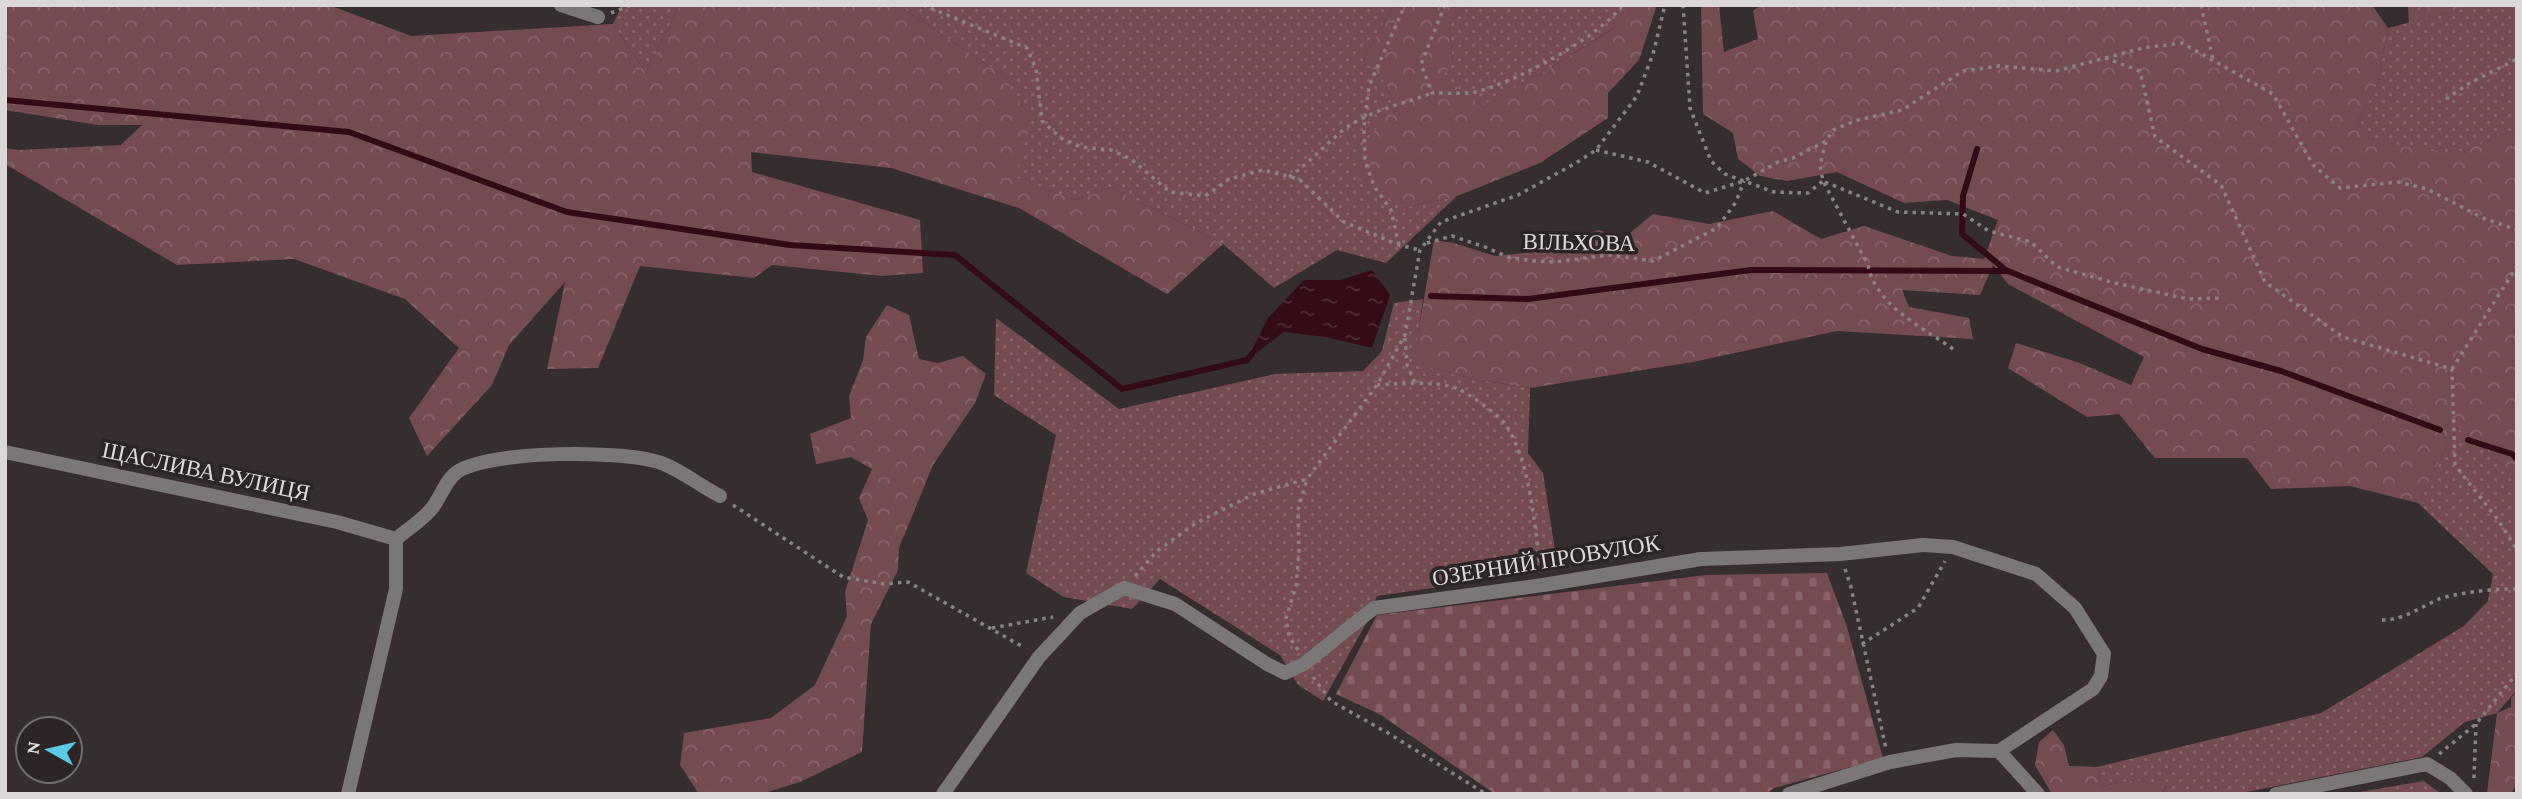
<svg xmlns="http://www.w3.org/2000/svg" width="2522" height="799" viewBox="0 0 2522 799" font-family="'Crimson Pro',serif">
	<defs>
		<pattern id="grass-dots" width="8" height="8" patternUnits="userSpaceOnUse" patternTransform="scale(1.75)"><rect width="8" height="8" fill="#754b52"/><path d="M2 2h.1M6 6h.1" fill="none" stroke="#88646a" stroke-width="1.8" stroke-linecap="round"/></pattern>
		<pattern id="forest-crowns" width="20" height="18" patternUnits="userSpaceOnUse" patternTransform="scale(1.75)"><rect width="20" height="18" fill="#754b52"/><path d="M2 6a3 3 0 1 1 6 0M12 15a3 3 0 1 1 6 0" fill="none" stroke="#88646a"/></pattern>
		<pattern id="cemetery-stones" width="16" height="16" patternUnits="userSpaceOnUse" patternTransform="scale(1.75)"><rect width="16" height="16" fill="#754b52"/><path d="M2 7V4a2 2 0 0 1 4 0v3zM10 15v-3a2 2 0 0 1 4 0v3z" fill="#88646a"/></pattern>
		<pattern id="water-ripples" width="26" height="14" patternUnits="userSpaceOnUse" patternTransform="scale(1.75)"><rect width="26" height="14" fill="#340a15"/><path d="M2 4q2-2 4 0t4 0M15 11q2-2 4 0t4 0" fill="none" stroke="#512d36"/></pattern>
	</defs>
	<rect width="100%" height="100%" fill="#362d2e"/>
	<!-- grass -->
	<path fill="url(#grass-dots)" d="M622,5H680L646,73L613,24Z
		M898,5H1394L1363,59L1395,93L1403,208L1457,196L1386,263L1337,250L1274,288L1223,244L1111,187L1075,200L1015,177L1030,120L1004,76Z
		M1467,5H1625L1617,26L1544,72L1480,107L1442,76L1453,62L1449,24Z
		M2466,5H2517V129L2463,151L2426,152L2369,138L2357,123L2378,83L2388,28L2461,9Z
		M1423,299L1414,363L1473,379L1530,388L1528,453L1543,473L1558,570L1377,596L1369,618L1323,701L1298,685L1280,655L1160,579L1132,609L1064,597L1026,573L1056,435L994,395L996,318L1119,409L1275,374L1363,371L1382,351L1394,303Z
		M2457,427L2517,477V690L2497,713L2465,722L2422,757L2236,794H2161L2167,786L2135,780L2102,786L2097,767L2321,713L2464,626L2488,601L2493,574L2418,503Z
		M2424,781L2441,794H2348Z"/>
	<!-- forest -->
	<path fill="url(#forest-crowns)" d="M5,5H329L411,36L613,24L646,73L680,5H898L1004,76L1031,120L1016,177L1075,200L1111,187L1223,244L1167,294L1019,208L891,168L751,152L752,172L920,220L923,273L882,276L772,265L754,278L640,266L598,368L547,369L565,282L509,345L492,385L427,456L409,418L459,348L405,299L294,259L177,265L5,164V148L19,150L121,145L142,125H98L5,110Z
		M1394,5H1467L1449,24L1453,63L1443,76L1480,106L1544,72L1616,27L1625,5H1657L1639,60L1608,93V118L1540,163L1457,196L1403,208L1351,174L1395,94L1363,59Z
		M1701,5H1719L1724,52L1758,39L1753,11L1761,5H2372L2388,28L2378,83L2357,123L2369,138L2426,151H2463L2517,129V477L2457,427L2418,503L2350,486L2271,489L2247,458H2155L2119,414L2087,417L2008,368L2016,343L2077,362L2131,385L2144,357L2008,284L1993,265L1980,295L1902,290L1909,307L1969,318L1973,339L1837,331L1693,362L1530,388L1473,379L1413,363L1434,240L1454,243L1495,256L1525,253L1599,230L1624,238L1653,214L1709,224L1773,211L1821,239L1864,226L1952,256L1984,259L1998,220L1947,200L1904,203L1837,172L1787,181L1760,176L1738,159L1733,133L1703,114Z
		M2408,5H2466L2461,9L2409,23Z
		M887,305L909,315L919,359L938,363L963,356L986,374L975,403L933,465L899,548L898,570L871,624L862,752L800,782L761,794H699L680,765L684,733L771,718L815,685L847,616L845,592L868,520L859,498L872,469L851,457L816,464L810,434L851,418L849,396L863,360L866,337Z
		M2517,691V784L2511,794L2487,793L2497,713L2511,707V698Z
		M2053,730L2064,745L2069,766L2097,767L2102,786L2135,780L2167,785L2161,794H2052L2035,765L2039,742Z"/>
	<!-- cemetery -->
	<path fill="url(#cemetery-stones)" d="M1827,573L1846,624L1883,758L1774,788L1766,794H1495L1381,715L1336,694L1377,615L1706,575Z"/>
	<!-- water -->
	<path fill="url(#water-ripples)" d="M1372,270L1390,295L1372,348L1326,337L1284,332L1247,360L1268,318L1304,280H1340Z"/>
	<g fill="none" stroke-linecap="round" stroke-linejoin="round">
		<!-- stream -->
		<path stroke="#340a15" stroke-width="6" d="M5,100L349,132L567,212L790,245L955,255L1122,389L1247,360L1252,354
			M1977,149L1963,196L1962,234L2007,271
			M1431,296L1528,299L1751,270L2008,271L2202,349L2281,371L2440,430
			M2468,440L2512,454L2517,459"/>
		<!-- path -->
		<path stroke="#898283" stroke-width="3.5" stroke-dasharray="3.5 5" stroke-linecap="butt" d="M923,5L1027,48L1036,69L1042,121L1061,138L1081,147L1111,150L1131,159L1170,192L1205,196L1229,179L1263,170L1299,179L1344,222L1399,245L1420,250
			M1445,5L1421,64L1432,93C1446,93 1462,94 1475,92C1515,83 1599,37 1623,5
			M1683,5L1690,108L1711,161L1725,174L1774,192L1808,193L1823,181
			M2201,5L2213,60
			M611,13L632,5
			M2105,58L2140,71L2155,137L2221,185L2265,282L2343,337L2452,369L2455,465L2498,520L2517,550
			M2446,99L2468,84L2517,59
			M1596,150L1648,162L1705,193L1744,181L1778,162L1793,158L1826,141
			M1289,177C1309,163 1324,146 1342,131C1367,111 1403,104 1432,93
			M1825,182L1898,212L1963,214L1989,231L2031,242L2057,267L2115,283L2188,299L2223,298
			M1427,243L1452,236L1485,247L1508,257L1534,261L1555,262L1609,255L1653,261L1717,228L1736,202L1744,181
			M1399,245L1391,210L1374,186L1365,161L1364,126L1369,86L1405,5
			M1405,338L1407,365L1415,383
			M1953,349C1921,326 1876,306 1868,265L1823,181L1820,165L1826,141L1833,130L1858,120L1902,110L1963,71L1999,66L2056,71L2143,48L2182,43L2273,94L2313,165L2340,188L2398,182L2427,189L2483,218L2517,230
			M2452,369L2517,266
			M1377,385C1398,384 1439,380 1458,389C1468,393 1499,415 1505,424C1531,461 1534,526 1541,570
			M733,505L843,577L884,584L908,582L1025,648
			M1845,569L1851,587L1886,749
			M1135,576L1157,551L1196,523L1254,494L1307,479L1377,385L1405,335L1420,250L1441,222L1518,195L1576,163L1596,150L1637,96L1653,54L1665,5
			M2382,620C2401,621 2421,607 2439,599C2456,593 2498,588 2517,589
			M992,628L1053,617
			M1862,644L1918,608L1945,561
			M1298,650L1289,636L1286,618L1296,586L1299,551L1298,510L1307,479
			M1313,677L1331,701L1388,733L1486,794
			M2439,754L2476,724L2517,673
			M2474,778L2476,724"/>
		<!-- street -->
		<path stroke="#7b7677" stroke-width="14" d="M561,5L598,17
			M5,452L337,522L396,539
			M396,539C408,529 424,519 433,507C441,496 446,480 457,472C490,450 626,449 664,464C683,472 701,486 720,496
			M348,794L396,589V539
			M943,794L1039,657L1080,613L1124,588L1175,604L1267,664L1285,673L1304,664L1374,608L1543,585L1701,559L1840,554L1923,545L1953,547L2036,574L2075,608L2104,654L2101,676L2093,689L1999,751
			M1789,794L1890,762L1956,750L1999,751L2038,794
			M2276,794L2427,764L2450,778L2466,794"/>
	</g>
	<g text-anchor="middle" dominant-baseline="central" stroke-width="7" stroke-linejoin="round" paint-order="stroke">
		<!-- street labels -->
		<g font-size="23" fill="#ddd8d8" stroke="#2c2425">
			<text transform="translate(1579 242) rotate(1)">ВІЛЬХОВА</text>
			<text transform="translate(206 471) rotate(12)">ЩАСЛИВА ВУЛИЦЯ</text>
			<text transform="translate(1546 560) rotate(-9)">ОЗЕРНИЙ ПРОВУЛОК</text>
		</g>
	</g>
	<!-- border -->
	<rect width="2522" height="799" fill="none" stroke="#ddd8d8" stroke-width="14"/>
	<!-- north arrow -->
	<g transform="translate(49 750) rotate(278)"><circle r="33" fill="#2c2425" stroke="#736c6d" stroke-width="2"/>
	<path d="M0-5L12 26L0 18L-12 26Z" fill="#5bc8e6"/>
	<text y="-10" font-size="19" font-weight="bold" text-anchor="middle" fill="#ddd8d8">N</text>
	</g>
</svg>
